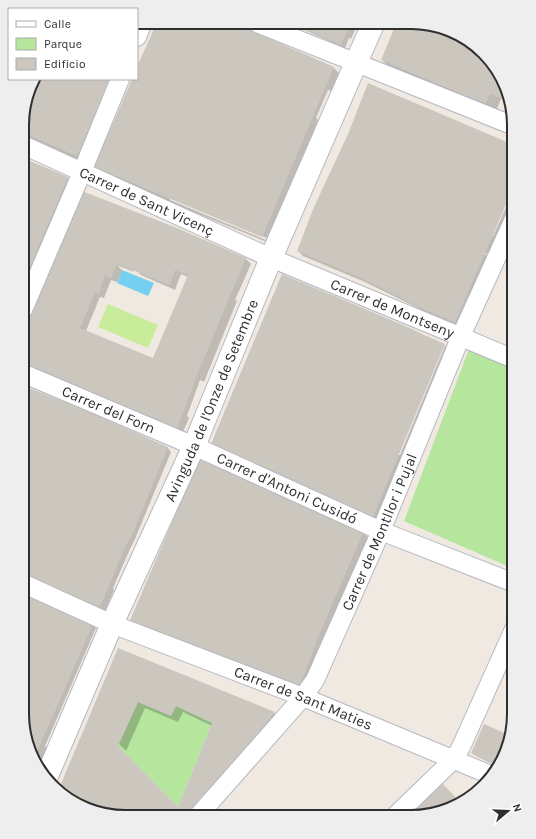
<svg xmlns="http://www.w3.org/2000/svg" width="536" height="839" viewBox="0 0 536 839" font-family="Karla,sans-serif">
	<rect width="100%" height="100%" fill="#efe9e1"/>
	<!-- green -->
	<path fill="#b6e59e" d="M472,341L514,361V569L404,521Z
		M138,702L171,716L176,706L212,723L178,807L118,746Z"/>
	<!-- pitch -->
	<path fill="#c9ec9a" d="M108,304L158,325L148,348L98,327Z"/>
	<!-- water -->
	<path fill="#75cff0" d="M122,270L154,283L148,296L117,283Z"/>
	<!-- shadow -->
	<path fill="#0003" fill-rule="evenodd" d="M158,22L231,23L333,67L339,73L331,91L328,90L316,118L318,120L306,150H304L307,153L267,242L169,202L99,170L95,167L133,79H137V69ZM170,198L267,238L266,240L170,200Z
		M289,23H358L351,39L349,38L345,48Z
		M398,24H431L479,47L506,86L510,104L501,99L495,113L391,69L382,60Z
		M33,79H121L84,163L23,136V111Z
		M514,146V197L511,205L513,207L500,235L489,255L486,253L485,254L492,260L458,325L426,312L365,282L303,256L298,251ZM506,203H508L493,236L492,235Z
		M23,159L68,178L75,185L23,308Z
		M154,220L246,259L251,264L235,300L237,301L204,382L200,380L187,416L189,418L182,434L22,370L23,336L33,309L45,285ZM117,265L134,272L130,267L132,266L141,275L175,290L181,274L188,277L154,359L86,331L100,297L104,298L111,280L117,282L122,270Z
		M282,275L390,320L423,337L444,345L450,350L406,455L404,454L382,506L384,508L377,523L275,478L274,479L216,458L209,451ZM443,346H445L400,455H398Z
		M22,386L168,448L171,452L135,539L130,549L113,588L114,590L105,611L22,575Z
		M363,532L370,539L305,697L197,655Z
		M22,594L93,625L96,628L45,746L47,748L42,760L40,758L37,763L30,753L22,714Z
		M118,649L274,713L281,720L202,816H189L180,806L212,726L183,712L178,722L145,708L126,751L96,721L94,723L186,816H111L62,796Z
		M508,735L497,766L476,756L472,753Z"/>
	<!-- building -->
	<path fill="#cbc7bf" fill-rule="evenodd" d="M157,22L234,23L334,67L262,237L94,167L132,79H137V67Z
		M292,23H351L341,45Z
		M396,24H431L479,47L506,86L510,102L490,94L485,104L381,60Z
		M33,79H111L77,156L23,133V111Z
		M368,83L514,145V186L455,322L421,308L359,277L297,251L314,207L348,134Z
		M23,158L68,177L23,285Z
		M82,191L177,228L246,258L197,375L177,429L22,368L23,333L62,242ZM117,264L170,285L175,270L188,275L153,358L80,328L95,292L99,294L105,275L111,278Z
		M282,274L410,328L422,334L445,344L372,519L208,451Z
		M22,385L87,411L168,447L132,535L126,545L100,607L22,574Z
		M199,459L364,531L319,635L298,691L128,625Z
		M22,592L93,624L34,759L30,753L22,714Z
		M118,648L275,712L190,816H111L62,796L58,791ZM138,702L171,716L176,706L212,723L178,807L118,746Z
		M484,724L509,735L497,765L471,753Z
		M442,783L460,802L450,809L423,815L417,809Z"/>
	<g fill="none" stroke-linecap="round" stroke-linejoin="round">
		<!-- street casing -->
		<g stroke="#b4b7c1" stroke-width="20">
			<g id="street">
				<path d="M257,23L514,126"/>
				<path d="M137,37L143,22"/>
				<path id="s1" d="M23,145L271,258L514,359"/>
				<path d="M23,310L82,172L120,79"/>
				<path id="s2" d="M22,373L194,446L381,531L514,583"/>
				<path id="s3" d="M22,583L112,624L303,697L493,776"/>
				<path id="s4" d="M198,816L303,697L315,680L381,531L461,336L514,219"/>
				<path d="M394,817L454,759L461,747L514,629"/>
			</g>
		</g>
		<!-- secondary casing -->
		<g stroke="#b4b7c1" stroke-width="24">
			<g id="secondary">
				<path id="s5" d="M47,776L112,624L194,446L271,258L373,24"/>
			</g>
		</g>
		<!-- street -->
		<use href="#street" stroke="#fff" stroke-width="18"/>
		<!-- secondary -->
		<use href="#secondary" stroke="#fff" stroke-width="22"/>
	</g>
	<g text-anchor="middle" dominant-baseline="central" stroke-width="3" stroke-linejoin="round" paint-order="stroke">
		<!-- street labels -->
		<g font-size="15" fill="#2e2e2e" stroke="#fff">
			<text stroke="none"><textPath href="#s1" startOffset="136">Carrer de Sant Vicenç</textPath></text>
			<text stroke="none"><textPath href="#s1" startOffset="404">Carrer de Montseny</textPath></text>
			<text stroke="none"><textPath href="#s5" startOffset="410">Avinguda de l'Onze de Setembre</textPath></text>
			<text stroke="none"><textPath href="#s2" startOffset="94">Carrer del Forn</textPath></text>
			<text stroke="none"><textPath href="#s2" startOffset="289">Carrer d'Antoni Cusidó</textPath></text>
			<text stroke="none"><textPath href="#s4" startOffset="341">Carrer de Montllor i Pujal</textPath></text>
			<text stroke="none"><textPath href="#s3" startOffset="304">Carrer de Sant Maties</textPath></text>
		</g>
	</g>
	<!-- crop -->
	<path d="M0 0H536V839H0ZM125 29H411A96 96 0 0 1 507 125V714A96 96 0 0 1 411 810H125A96 96 0 0 1 29 714V125A96 96 0 0 1 125 29Z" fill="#eee" fill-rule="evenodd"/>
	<path fill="none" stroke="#2e2e2e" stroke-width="2" d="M125 29H411A96 96 0 0 1 507 125V714A96 96 0 0 1 411 810H125A96 96 0 0 1 29 714V125A96 96 0 0 1 125 29Z"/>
	<!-- legend -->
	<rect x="8" y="8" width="130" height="72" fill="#ffffff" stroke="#ababab"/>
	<rect x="16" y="21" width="20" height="6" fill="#ffffff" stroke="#ababab"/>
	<text x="44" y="28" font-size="12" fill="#2e2e2e">Calle</text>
	<rect x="16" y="38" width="20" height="12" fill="#b6e59e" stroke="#ababab"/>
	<text x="44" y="48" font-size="12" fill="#2e2e2e">Parque</text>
	<rect x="16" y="58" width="20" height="12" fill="#cbc7bf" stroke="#ababab"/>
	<text x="44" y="68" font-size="12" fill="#2e2e2e">Edificio</text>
	<!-- north arrow -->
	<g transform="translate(508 811) rotate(71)" stroke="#ffffff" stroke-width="3" paint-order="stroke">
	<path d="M0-3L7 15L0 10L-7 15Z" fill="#2e2e2e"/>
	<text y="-6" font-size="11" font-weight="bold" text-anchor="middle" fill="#2e2e2e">N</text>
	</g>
</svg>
